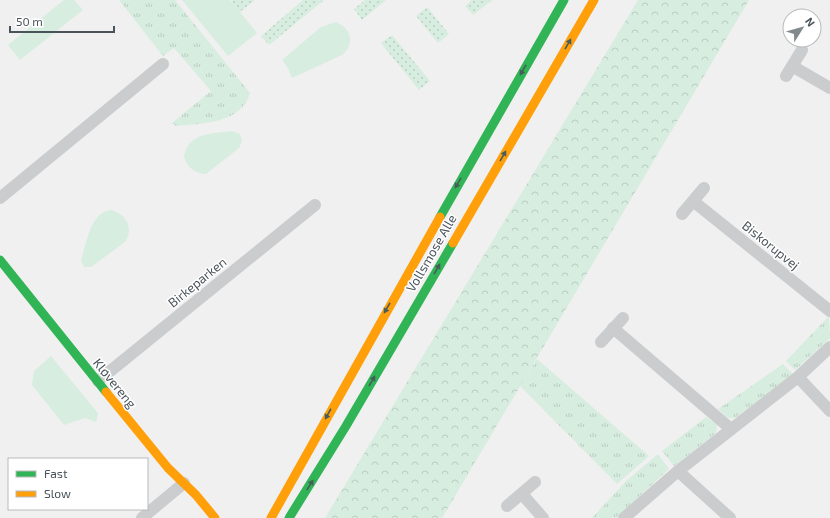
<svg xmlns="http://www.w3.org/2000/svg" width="830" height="518" viewBox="0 0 830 518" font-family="'Exo 2',sans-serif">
	<defs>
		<pattern id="grass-tufts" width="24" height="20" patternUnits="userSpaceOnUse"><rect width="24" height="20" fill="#d7eddf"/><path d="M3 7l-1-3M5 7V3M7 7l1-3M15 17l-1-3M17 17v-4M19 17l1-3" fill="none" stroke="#bacdc2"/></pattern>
		<pattern id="forest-crowns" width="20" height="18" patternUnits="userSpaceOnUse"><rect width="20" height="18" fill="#d7eddf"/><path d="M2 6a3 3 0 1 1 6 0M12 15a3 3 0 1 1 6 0" fill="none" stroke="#bacdc2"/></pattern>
		<pattern id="garden-dots" width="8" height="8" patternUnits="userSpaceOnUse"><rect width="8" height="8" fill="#d7eddf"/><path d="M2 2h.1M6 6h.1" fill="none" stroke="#bacdc2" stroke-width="1.8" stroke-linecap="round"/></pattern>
	</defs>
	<rect width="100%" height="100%" fill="#f0f0f0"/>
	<!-- grass -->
	<path fill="url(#grass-tufts)" d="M119,0H175L250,93C241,124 203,123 176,126L172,123L211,91L174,48L163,56Z
		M829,316L830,338L795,370L786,361Z
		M537,359L649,456L617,484L520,386Z
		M783,364L793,374L735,418H728L718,409Z
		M706,417L717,425L716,433L674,466L662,451Z
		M658,454L669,469L616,518H592L626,481Z"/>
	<!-- forest -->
	<path fill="url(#forest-crowns)" d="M638,0H749L442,518H325Z"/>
	<!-- park -->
	<path fill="#d7eddf" d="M64,0H74L83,10L20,60L8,45Z
		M182,0H230L257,33L228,56Z
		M336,22C352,29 355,44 342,55L292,78L288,68L282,60L321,27Z
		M232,131L240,134L242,141L239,148L206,174C194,173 188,168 184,157C188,132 212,134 232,131Z
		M111,210C127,214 134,229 125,242L91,267H84L81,260C87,243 90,212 111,210Z
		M51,356L98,413L96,422L85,418L64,425L32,385L34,371Z"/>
	<!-- garden -->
	<path fill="url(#garden-dots)" d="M233,0H255L240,12L231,1Z
		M303,0H324L269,45L261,36Z
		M365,0H386L362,20L354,9Z
		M472,0H492L473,15L465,6Z
		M427,7L449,34L438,43L416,16Z
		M392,35L430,81L419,90L381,43Z"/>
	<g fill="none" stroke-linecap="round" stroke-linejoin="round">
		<!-- street -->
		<path stroke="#caccce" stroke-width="12" d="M792,66L830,88
			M786,76L802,50
			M0,198L163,64
			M693,201L830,311
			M682,214L704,188
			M613,328L731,429
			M601,342L623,318
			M798,377L830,411
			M98,381L315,205
			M678,471L730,518
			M522,494L543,518
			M507,506L535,482
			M142,518L184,483
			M624,518L678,471L798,377L830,347"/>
		<!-- fast -->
		<path stroke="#30b455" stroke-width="9" d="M440,217L564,0
			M0,260L106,392
			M289,518L346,426L453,243"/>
		<!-- slow -->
		<path stroke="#ff9f0a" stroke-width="9" d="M453,243L594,0
			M106,392L168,468L196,495L215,518
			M271,518L440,217"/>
	</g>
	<!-- one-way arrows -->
	<defs><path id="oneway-solid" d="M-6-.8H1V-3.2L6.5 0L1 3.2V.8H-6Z"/></defs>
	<g fill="#465d5a">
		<use href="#oneway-solid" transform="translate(568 44) rotate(-60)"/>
		<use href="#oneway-solid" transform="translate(523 70) rotate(120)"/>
		<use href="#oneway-solid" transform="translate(503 156) rotate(-60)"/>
		<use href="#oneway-solid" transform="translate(458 183) rotate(120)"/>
		<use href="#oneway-solid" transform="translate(437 269) rotate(-60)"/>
		<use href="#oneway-solid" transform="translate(387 308) rotate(120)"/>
		<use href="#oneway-solid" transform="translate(372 381) rotate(-60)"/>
		<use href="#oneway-solid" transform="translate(328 414) rotate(119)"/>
		<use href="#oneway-solid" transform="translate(310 485) rotate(-58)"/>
	</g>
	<g text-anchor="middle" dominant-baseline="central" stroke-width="3" stroke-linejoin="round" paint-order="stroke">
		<!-- street labels -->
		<g font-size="13" fill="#49535a" stroke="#fff">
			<text transform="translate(771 245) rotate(39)">Biskorupvej</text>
			<text transform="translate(431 253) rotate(-60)">Vollsmose Alle</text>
			<text transform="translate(197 282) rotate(-39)">Birkeparken</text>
			<text transform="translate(115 383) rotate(51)">Kløvereng</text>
		</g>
	</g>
	<!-- legend -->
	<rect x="8" y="458" width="140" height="52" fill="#ffffff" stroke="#b6babd"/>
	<rect x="16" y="471" width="20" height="6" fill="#30b455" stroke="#b6babd"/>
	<text x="44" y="478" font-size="12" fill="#49535a">Fast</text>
	<rect x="16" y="491" width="20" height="6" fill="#ff9f0a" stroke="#b6babd"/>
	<text x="44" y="498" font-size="12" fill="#49535a">Slow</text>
	<!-- north arrow -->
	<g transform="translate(802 28) rotate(53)"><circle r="19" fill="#ffffff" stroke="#b6babd"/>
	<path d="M0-3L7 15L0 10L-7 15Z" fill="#838a8e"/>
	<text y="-6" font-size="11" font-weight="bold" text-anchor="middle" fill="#49535a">N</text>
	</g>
	<!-- scale -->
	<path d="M10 26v6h104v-6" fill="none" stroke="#49535a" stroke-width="2"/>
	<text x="16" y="26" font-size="12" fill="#49535a" stroke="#ffffff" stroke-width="3" paint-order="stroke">50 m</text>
</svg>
